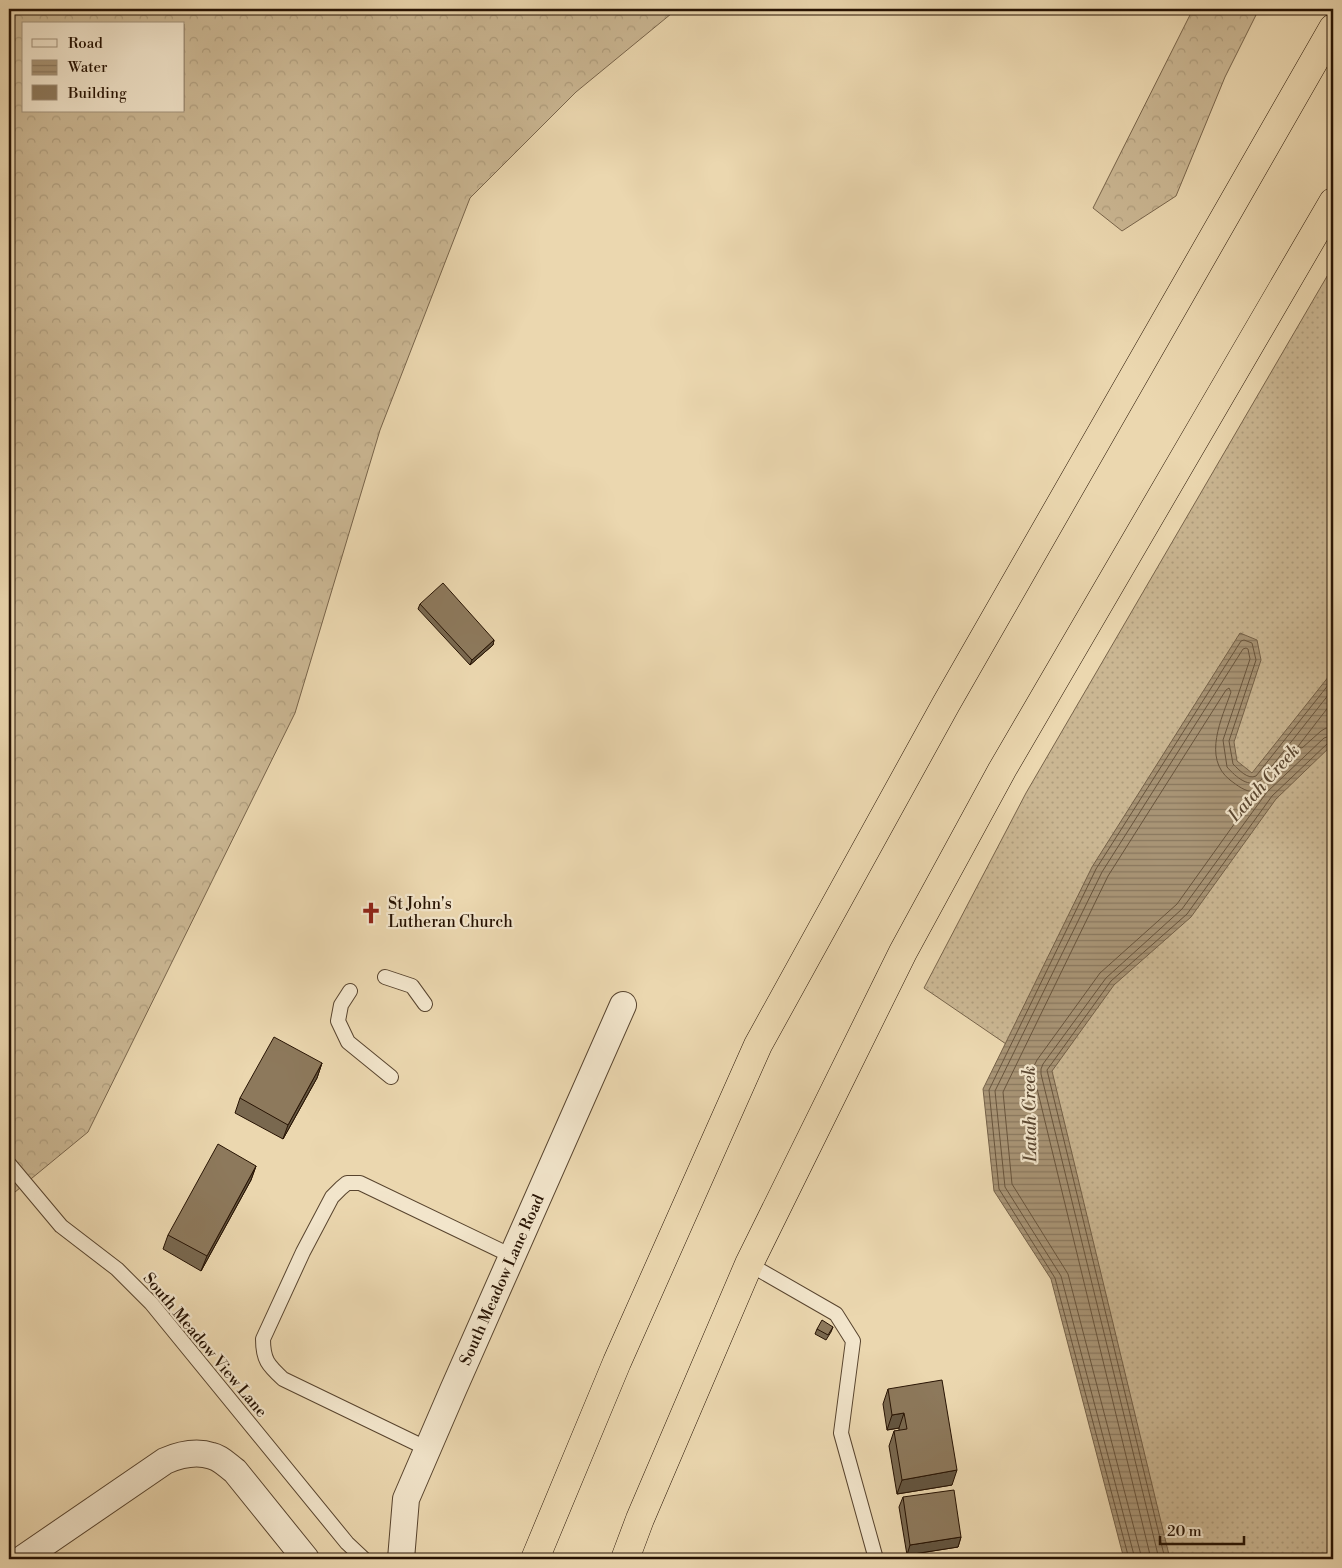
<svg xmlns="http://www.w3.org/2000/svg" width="1342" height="1568" viewBox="0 0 1342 1568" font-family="'Libre Bodoni',serif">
	<defs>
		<pattern id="grass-dots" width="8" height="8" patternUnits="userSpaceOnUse" patternTransform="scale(1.25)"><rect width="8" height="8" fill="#cab692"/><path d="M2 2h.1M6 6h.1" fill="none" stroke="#ae9c7c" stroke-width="1.8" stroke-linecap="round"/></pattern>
		<pattern id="forest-crowns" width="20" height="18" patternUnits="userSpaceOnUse" patternTransform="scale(1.25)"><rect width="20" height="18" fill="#cab692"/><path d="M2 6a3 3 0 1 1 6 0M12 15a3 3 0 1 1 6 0" fill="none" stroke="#ae9c7c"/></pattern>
		<pattern id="water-rules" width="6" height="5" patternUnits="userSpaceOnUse" patternTransform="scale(1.25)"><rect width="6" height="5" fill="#a89475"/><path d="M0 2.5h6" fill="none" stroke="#89785e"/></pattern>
	</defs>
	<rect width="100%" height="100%" fill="#ebd7af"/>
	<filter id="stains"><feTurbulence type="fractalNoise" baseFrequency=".004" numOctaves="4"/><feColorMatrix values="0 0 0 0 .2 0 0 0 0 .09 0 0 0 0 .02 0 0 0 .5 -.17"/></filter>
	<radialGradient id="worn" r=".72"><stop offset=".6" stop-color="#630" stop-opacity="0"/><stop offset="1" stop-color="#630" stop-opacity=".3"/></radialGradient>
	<!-- grass -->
	<path fill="url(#grass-dots)" stroke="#78644a" d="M1333,266V1559H1148L1028,1059L924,988L1026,793Z"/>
	<!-- forest -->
	<path fill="url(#forest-crowns)" stroke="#78644a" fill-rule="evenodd" d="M9,9H677L576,92L470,198L380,430L295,713L88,1132L9,1197ZM24,24H184V111H24Z
		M1193,9H1259L1225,77L1176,196L1122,231L1093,208Z"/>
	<!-- water -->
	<path fill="url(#water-rules)" stroke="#746047" d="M1240,633L1257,640L1261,660L1234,742L1237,761L1252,773L1333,671V744L1276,799L1191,917L1114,985L1052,1071L1170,1559H1124L1051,1279L994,1191L983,1089L1092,867Z"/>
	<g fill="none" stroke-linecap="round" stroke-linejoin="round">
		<!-- shore -->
		<path stroke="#68543c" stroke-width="1" d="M1333,701L1299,745L1298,747L1302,748L1321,731L1326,728L1333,727
			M1129,1559L1055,1278L999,1189L989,1090L1096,869L1241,641L1244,640L1252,643L1256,660L1229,741L1233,764C1239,770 1248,780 1256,776L1333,679
			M1135,1559L1061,1276L1005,1187L995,1091L1102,872L1243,649L1246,648L1248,649L1250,659L1223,740L1227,767C1236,777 1249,789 1261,780L1333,689
			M1142,1559L1068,1274L1012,1184L1003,1092L1108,876L1226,690L1229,688L1231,692C1222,718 1202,758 1230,780C1238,786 1244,791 1254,792L1255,795L1177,904L1100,973L1037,1060L1033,1068L1034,1076L1151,1559
			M1159,1559L1041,1074V1069L1043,1064L1106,978L1182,909L1267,792L1324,738L1333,735
			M1165,1559L1047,1070L1111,981L1187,914L1272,796L1328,743L1333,741"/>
		<!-- lane casing -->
		<g stroke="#58442e" stroke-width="16">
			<path id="lane" d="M385,977L412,986L425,1004
				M350,991L341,1005L338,1021L348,1042L391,1077
				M9,1164L61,1226L117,1269L151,1303L347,1543L364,1559
				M749,1264L836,1314L853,1341L841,1433L876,1559
				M428,1449L283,1379C268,1365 263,1360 263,1339L303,1252L332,1197L341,1188L347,1183H360L512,1256"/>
		</g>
		<!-- street casing -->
		<g stroke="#58442e" stroke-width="28">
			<path id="street" d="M22,1559L165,1461C179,1455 197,1451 212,1456C221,1458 228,1466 235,1471L306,1559
				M401,1559L406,1499L453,1390L623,1005"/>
		</g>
		<!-- highway casing -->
		<g stroke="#271303" stroke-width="29">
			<path id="highway" d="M535,1559L617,1362L758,1045L946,704L1333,28
				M625,1559L640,1519L749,1264L903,952L1002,770L1333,202"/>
		</g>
		<!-- lane -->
		<use href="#lane" stroke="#f2e5cb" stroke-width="14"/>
		<!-- street -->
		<use href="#street" stroke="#f2e5cb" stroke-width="26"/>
		<!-- highway -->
		<use href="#highway" stroke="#ebd7af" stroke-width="28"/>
	</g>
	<!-- wall -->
	<path fill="#79684f" stroke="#271303" d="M420,604L494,640L493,645L470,665L418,609Z
		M322,1063L317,1078L283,1139L235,1113L240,1098Z
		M256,1166L251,1180L201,1271L163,1249L168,1235Z
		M833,1327L831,1332L826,1340L815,1334L817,1329Z
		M888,1389L952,1485L897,1494L889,1446L894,1431H899V1428L887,1430L883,1404Z
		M903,1497L961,1537L958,1547L907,1555L899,1507Z"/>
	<!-- shaded-wall -->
	<path fill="#635540" stroke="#271303" d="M494,640L493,645L470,665L472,660Z
		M322,1063L317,1078L283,1139L288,1125Z
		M256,1166L251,1180L201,1271L207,1256Z
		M904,1413L899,1428L887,1430L892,1415Z
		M957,1470L952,1485L897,1494L902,1480Z
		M961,1537L958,1547L907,1555L910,1545Z"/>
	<!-- building -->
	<path fill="#8d795c" stroke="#271303" d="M443,583L494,640L472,660L420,604Z
		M274,1037L322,1063L288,1125L240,1098Z
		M218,1144L256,1166L207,1256L168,1235Z
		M822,1320L833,1327L828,1335L817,1329Z
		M942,1380L957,1470L902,1480L894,1431L907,1429L904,1413L892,1415L888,1389Z
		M954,1490L961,1537L910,1545L903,1497Z"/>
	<!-- icons -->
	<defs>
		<g id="church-bare" transform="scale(1.725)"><path d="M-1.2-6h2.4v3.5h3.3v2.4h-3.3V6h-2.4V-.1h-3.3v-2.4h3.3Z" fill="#8f2418" stroke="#f2e5cb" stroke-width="2.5" paint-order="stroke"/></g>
	</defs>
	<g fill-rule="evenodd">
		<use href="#church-bare" x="371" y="913"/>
	</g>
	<g text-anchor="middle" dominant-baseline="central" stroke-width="4.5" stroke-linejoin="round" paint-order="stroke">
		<!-- poi labels -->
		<g font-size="16" fill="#271303" stroke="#f2e5cb" text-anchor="start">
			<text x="388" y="904">St John's<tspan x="388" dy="18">Lutheran Church</tspan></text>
		</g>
		<!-- street labels -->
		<g font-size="16" fill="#271303" stroke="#f2e5cb">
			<text transform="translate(502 1280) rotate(-66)">South Meadow Lane Road</text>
			<text transform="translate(205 1345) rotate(50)">South Meadow View Lane</text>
		</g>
		<!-- water labels -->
		<g font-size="18" font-style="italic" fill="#5b4731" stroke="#f2e5cb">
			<text transform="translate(1264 783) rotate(-48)">Latah Creek</text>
			<text transform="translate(1030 1114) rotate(-91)">Latah Creek</text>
		</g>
	</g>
	<!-- margin -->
	<rect width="1342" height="1568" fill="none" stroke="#ebd7af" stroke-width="30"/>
	<rect x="10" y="10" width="1322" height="1548" fill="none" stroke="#271303" stroke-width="2.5"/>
	<rect x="15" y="15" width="1312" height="1538" fill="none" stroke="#271303"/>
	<!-- legend -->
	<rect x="22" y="22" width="162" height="90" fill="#f2e5cb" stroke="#a1917b"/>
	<rect x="32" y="39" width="25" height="8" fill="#f2e5cb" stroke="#a1917b"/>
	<text x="68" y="48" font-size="15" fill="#271303">Road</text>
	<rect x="32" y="60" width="25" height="15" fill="url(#water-rules)" stroke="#a1917b"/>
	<text x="68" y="72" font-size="15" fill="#271303">Water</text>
	<rect x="32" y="85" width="25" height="15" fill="#8d795c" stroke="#a1917b"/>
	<text x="68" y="98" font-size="15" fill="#271303">Building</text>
	<!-- scale -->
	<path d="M1160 1536v8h84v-8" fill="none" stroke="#271303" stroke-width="2.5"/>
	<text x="1167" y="1536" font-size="15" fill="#271303" stroke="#f2e5cb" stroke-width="4" paint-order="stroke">20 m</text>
	<rect width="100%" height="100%" filter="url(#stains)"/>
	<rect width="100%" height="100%" fill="url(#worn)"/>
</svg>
